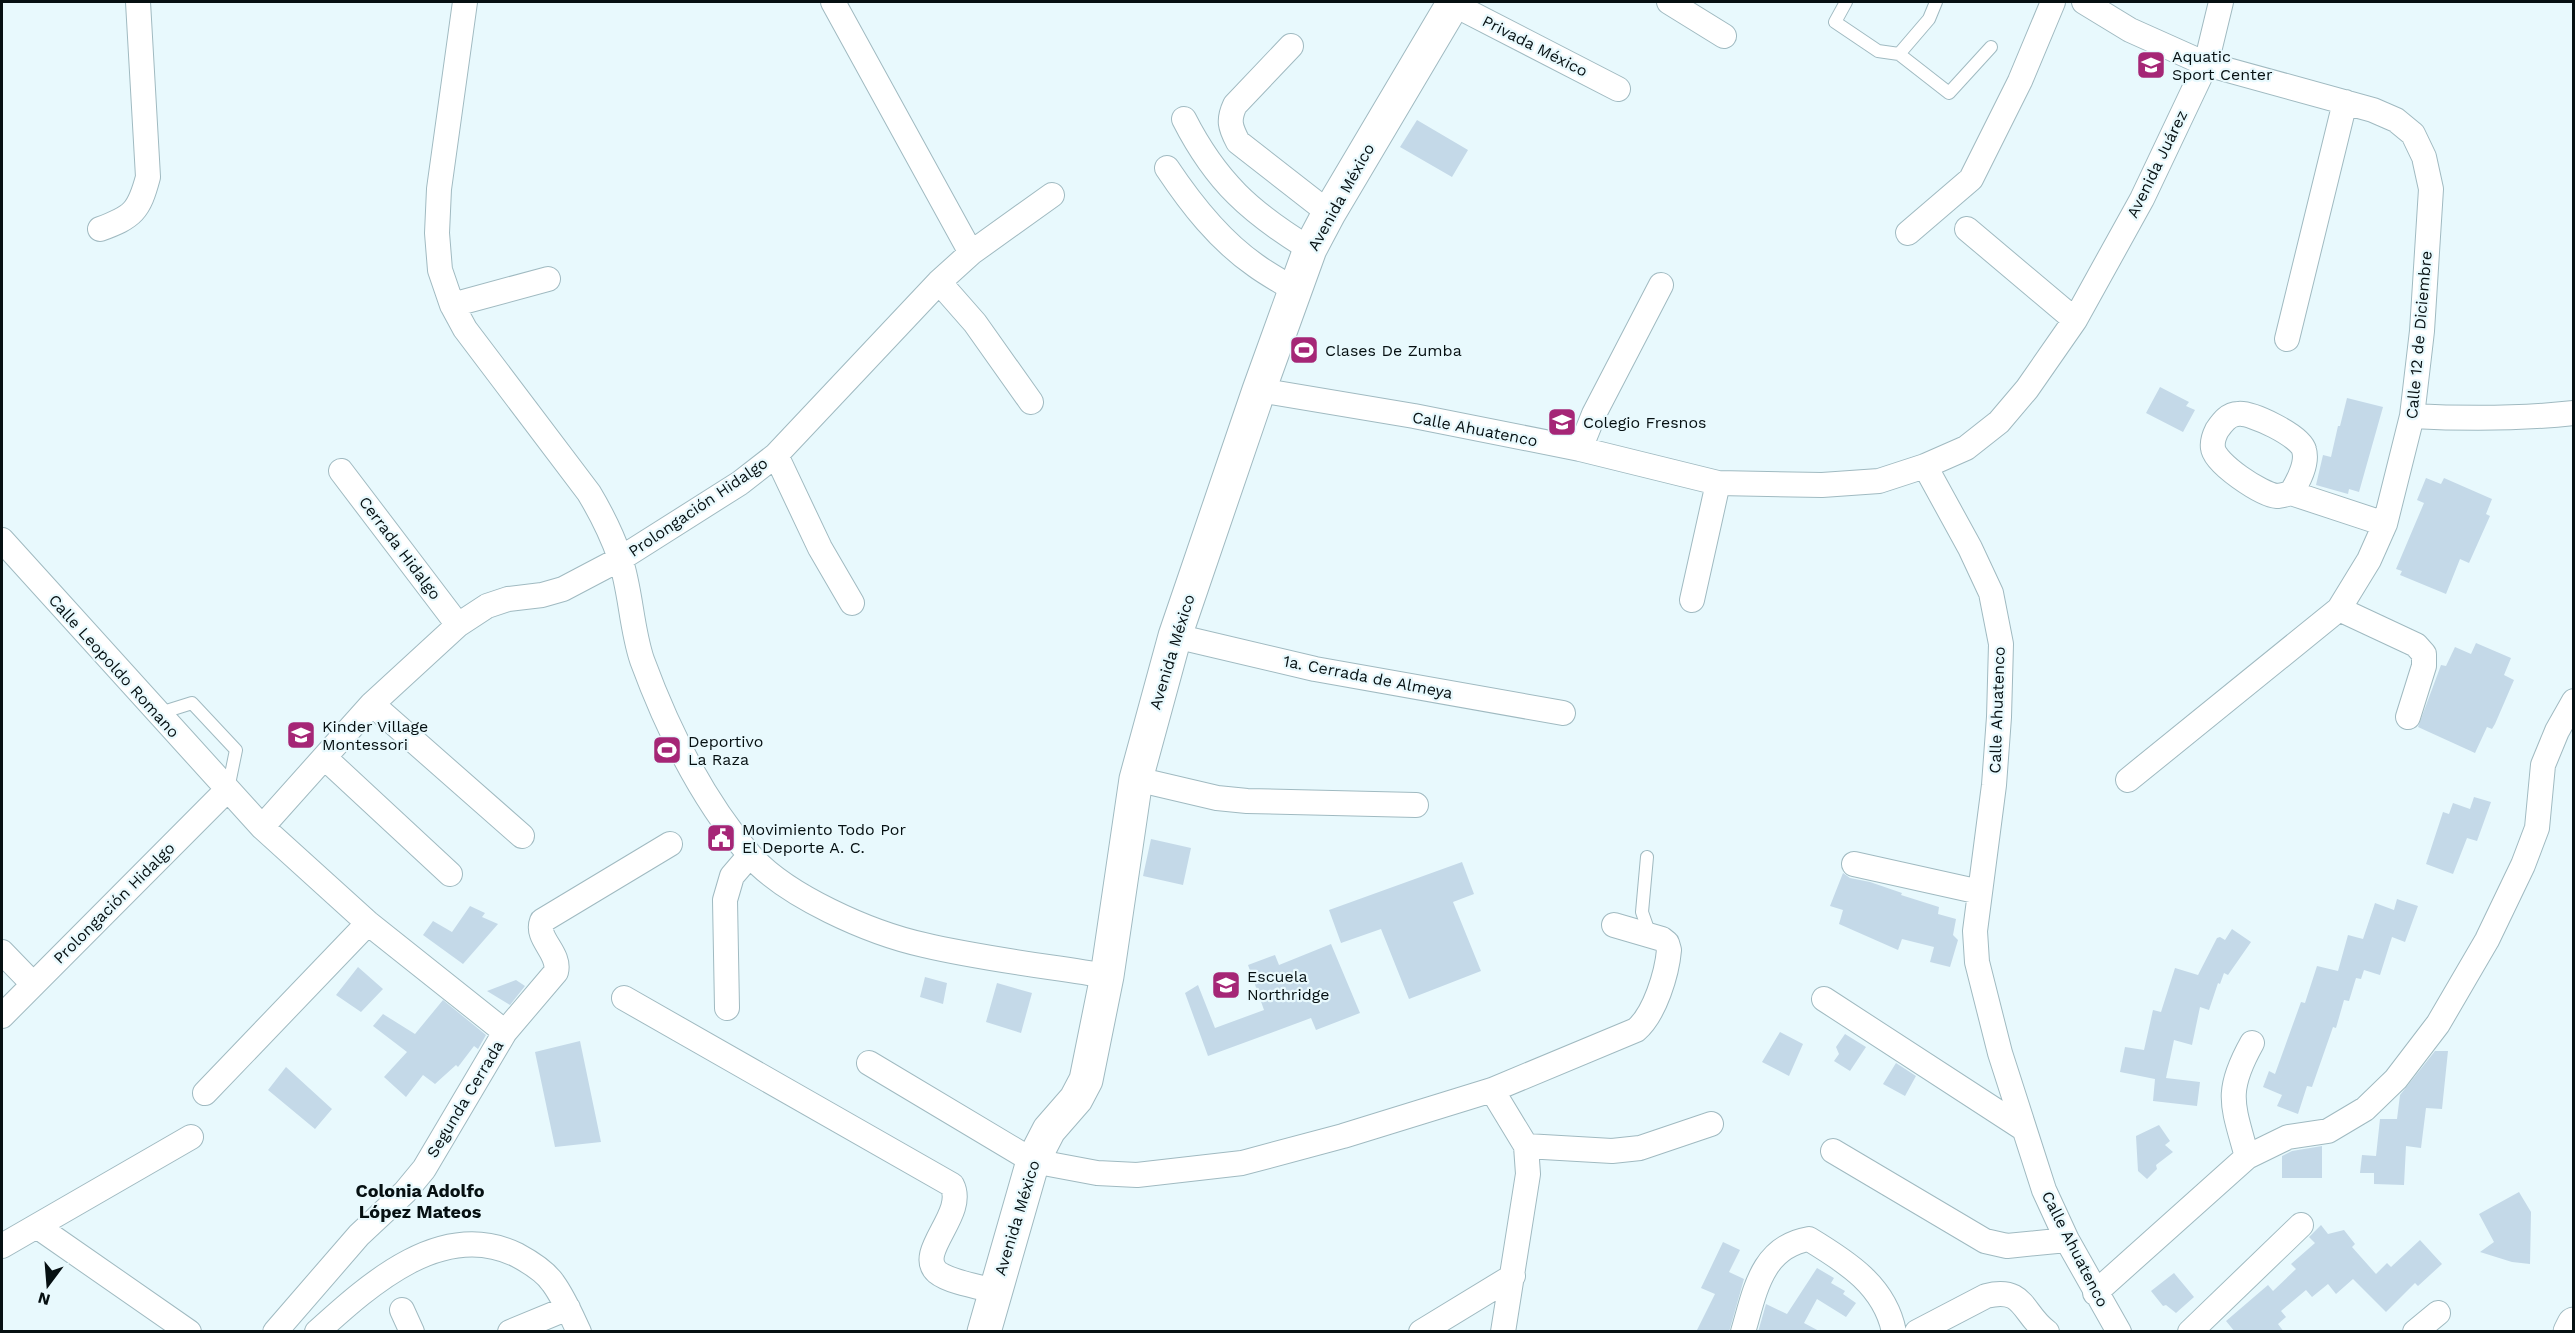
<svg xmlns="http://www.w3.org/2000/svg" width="2575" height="1333" viewBox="0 0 2575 1333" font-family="'Work Sans',sans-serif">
	<rect width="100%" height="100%" fill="#e8f9fd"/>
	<!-- building -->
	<path fill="#c4d9e8" d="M1417,120L1468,150L1452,177L1400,147Z
		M2160,387L2189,402L2186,406L2195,410L2183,432L2146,413Z
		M2347,398L2383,407L2359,492L2349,489L2348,494L2316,485L2323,455L2331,457L2338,426H2340Z
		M2426,478L2441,484L2444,478L2492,499L2486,514L2490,516L2469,563L2460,559L2446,594L2400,575L2402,571L2396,569L2424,503L2417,500Z
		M2476,643L2511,658L2504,675L2514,680L2495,724L2492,729L2487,727L2475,753L2418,727L2441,665L2446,666L2455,647L2471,654Z
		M2474,797L2491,802L2477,841L2467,838L2453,874L2426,864L2443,812L2449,814L2453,803L2470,809Z
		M1151,839L1191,848L1183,885L1143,876Z
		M1462,862L1474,894L1453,902L1481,971L1409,999L1381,929L1341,943L1329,910Z
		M1843,873L1850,878L1870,882L1902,893L1901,895L1939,907L1938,914L1956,919L1953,935L1958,940L1950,967L1930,962L1934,947L1902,939L1898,950L1839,924L1843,910L1830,906Z
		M2397,899L2418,906L2405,942L2392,937L2380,975L2364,970L2361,979L2356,978L2349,1001L2344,1000L2336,1028L2333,1027L2312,1087L2307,1086L2298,1114L2277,1106L2282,1095L2263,1087L2269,1071L2275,1074L2301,1002L2305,1003L2317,966L2338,971L2348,935L2363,939L2375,903L2394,910Z
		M470,906L485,913L482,917L498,924L463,964L423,935L433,921L452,932Z
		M2232,929L2251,942L2228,975L2224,973L2220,984L2218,983L2209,1010L2200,1007L2192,1045L2174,1040L2166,1078L2200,1082L2197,1106L2153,1101L2155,1079L2120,1072L2125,1047L2144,1050L2153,1010L2161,1012L2175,968L2198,975L2217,938L2220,937L2225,940Z
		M1331,944L1360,1013L1316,1030L1311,1018L1208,1056L1185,993L1198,985L1215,1028L1264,1010L1248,965L1275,955L1279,965Z
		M358,967L383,989L361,1012L336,995Z
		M925,977L947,983L943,1004L920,997Z
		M516,980L525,986L510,1005L487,991Z
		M997,983L1032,993L1021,1033L986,1022Z
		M443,1000L486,1035L478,1049L474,1046L458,1067L456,1065L435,1084L423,1075L406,1097L384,1077L407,1052L373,1026L383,1014L415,1034Z
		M1780,1032L1803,1044L1789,1076L1762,1062Z
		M1845,1034L1866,1047L1850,1071L1834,1061L1839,1054L1836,1047Z
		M580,1041L601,1142L555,1147L535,1052Z
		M2435,1051H2448L2442,1109L2426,1108L2421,1148L2406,1146L2404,1185L2374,1184V1173H2360L2362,1155L2376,1156L2380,1119H2397L2400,1095Z
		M1896,1063L1916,1076L1905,1096L1883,1084Z
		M286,1067L332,1109L315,1129L268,1090Z
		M2159,1125L2170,1141L2165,1145L2173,1152L2156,1165L2157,1169L2147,1179L2138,1171L2136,1136Z
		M2322,1146V1178H2282V1156L2292,1151Z
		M2519,1192L2531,1212L2530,1264L2512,1262L2480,1252L2494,1242L2479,1214Z
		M2321,1225L2328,1234L2344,1230L2355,1244L2352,1247L2376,1274L2387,1263L2391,1267L2420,1240L2442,1264L2418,1286L2415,1283L2386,1312L2353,1279L2336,1294L2328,1284L2312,1297L2306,1290L2281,1311L2286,1317L2278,1324L2284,1332H2235L2226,1321L2268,1285L2273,1291L2296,1269L2291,1264L2315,1243L2309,1237Z
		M1723,1242L1740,1250L1729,1272L1744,1279L1729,1332H1696L1715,1294L1701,1288Z
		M1817,1268L1834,1278L1831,1283L1845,1291L1843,1294L1856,1303L1846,1317L1817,1299L1804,1323L1821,1332H1758L1766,1304L1787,1314Z
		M2174,1273L2194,1297L2176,1313L2166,1305L2163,1306L2151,1291Z"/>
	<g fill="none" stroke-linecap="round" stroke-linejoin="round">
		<!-- service casing -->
		<g stroke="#a0bac1" stroke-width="14">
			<path id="service" d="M1846,2L1835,22L1878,51L1899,54L1929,19L1936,2
				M1899,54L1949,93L1991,47
				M157,714L192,703L236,750L228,789
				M1647,857L1642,912L1650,935"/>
		</g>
		<!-- minor casing -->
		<g stroke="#a0bac1" stroke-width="26">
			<path id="minor" d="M465,2L439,189L437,233L440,270L452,305L465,329L589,493C601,513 612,535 620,558C631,591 631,627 642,660C667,728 702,799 749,854C785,896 870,933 924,945C983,959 1046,966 1107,976
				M833,2L971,253
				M1669,2L1724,36
				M2084,2L2130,30L2206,64L2373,110L2396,120L2413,134L2424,157L2431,189L2422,331L2412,416L2385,524L2369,560L2339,609L2128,780
				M1453,4L1618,89
				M1291,46L1235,105C1228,120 1230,127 1238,142L1329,213
				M1184,119C1216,182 1251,213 1310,249
				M1167,168C1191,204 1219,240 1255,265C1267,274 1282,282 1295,290
				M100,229C133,217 139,211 148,177L138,2
				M1967,229L2075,320
				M1908,233L1971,179L2020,81L2053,2
				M939,282L975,323L1031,402
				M452,305L548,279
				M2287,339L2345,102
				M1259,390L1414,416L1580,449L1718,483L1822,485L1879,481L1925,466L1966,448L1999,422L2027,389L2075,320L2142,199L2206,64L2221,2
				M2412,416C2467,419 2519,419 2574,413
				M1580,449L1594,414L1661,285
				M776,455L820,548L852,603
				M1925,466L1970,548L1991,593L2001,644L1999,717L1994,785L1975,931L1977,962L2000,1053L2044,1190L2067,1240L2119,1332
				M341,471L458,625
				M2291,493C2298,482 2308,463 2304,450C2301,436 2251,412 2238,414C2228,414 2222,423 2217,430C2214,436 2212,442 2213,448C2214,463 2262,495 2277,496C2281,496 2287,494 2291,493L2385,524
				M2,540L262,827L368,923L505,1032
				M1692,600L1718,483
				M2339,609L2416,645L2424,654V666L2408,717
				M1175,636L1315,669L1563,713
				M372,704L522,836
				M325,758L450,874
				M1136,779L1217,798L1247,801L1416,805
				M262,827L372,704L458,625L487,606L508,599L542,595L563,589L620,559L740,483L776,455L939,282L971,253L1052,195
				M1854,864L1980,892
				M2,952L33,984
				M624,998L952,1185C967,1214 915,1252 937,1272C949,1282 980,1287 996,1291
				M1824,999L2024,1129
				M727,1008L725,900L732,876L750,855
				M2,1016L227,790
				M869,1063L1033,1161L1097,1173L1137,1175L1242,1163L1343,1136L1492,1090L1636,1030C1655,1014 1667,973 1669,950L1667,943L1662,939L1614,925
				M1492,1090L1526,1146L1528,1174L1503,1332
				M205,1093L368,923
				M1526,1146L1612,1151L1640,1148L1711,1124
				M1833,1151L1985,1241L2007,1246L2067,1240
				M2247,1157C2233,1105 2224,1093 2252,1043
				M38,1227L189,1332
				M2,1246L191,1137
				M2095,1293L2247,1157L2288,1137L2328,1131L2365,1109L2396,1079L2438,1024L2487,940L2523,865L2537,828L2543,765L2557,731L2574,701
				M402,1310L412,1332
				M275,1332L359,1235L405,1192L424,1169L505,1032L556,972C561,953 535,939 542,921L670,844
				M317,1332C369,1285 442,1218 517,1255C530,1262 545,1271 553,1283C564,1298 571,1315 579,1332
				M510,1332L568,1308
				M1421,1332L1513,1276
				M1743,1332C1755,1292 1761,1247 1809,1239C1847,1262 1885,1286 1894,1332
				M1917,1332L1986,1296C2025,1286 2022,1314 2047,1332
				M2190,1332L2301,1225
				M2415,1332L2438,1313"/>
		</g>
		<!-- secondary casing -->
		<g stroke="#a0bac1" stroke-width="35">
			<path id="secondary" d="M984,1332L1033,1161L1049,1130L1076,1099L1086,1080L1107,976L1136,779L1175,636L1259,390L1310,249L1329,213L1454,2"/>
		</g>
		<!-- motorway casing -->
		<g stroke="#a0bac1" stroke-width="35">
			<path id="motorway" d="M2570,1332L2574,1324"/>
		</g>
		<!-- service -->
		<use href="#service" stroke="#fff" stroke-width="12"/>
		<!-- minor -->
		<use href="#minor" stroke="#fff" stroke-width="24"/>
		<!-- secondary -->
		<use href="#secondary" stroke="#fff" stroke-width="33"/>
		<!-- motorway -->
		<use href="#motorway" stroke="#fff" stroke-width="33"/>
	</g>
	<!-- icons -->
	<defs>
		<g id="school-square" transform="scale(1.5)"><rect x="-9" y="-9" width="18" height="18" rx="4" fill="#a52676" stroke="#e8f9fd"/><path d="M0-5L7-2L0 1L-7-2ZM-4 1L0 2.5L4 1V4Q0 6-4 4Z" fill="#fff"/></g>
		<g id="stadium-square" transform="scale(1.5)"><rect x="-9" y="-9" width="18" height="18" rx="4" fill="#a52676" stroke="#e8f9fd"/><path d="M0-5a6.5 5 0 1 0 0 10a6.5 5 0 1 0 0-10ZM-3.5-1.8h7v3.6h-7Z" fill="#fff"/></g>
		<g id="civic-square" transform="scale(1.5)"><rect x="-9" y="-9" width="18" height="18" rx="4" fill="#a52676" stroke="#e8f9fd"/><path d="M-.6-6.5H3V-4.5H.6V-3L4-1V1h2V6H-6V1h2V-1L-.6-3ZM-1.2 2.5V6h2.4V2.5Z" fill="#fff"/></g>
	</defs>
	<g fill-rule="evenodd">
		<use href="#school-square" x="2151" y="65"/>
		<use href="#stadium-square" x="1304" y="350"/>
		<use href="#school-square" x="1562" y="422"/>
		<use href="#school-square" x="301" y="735"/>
		<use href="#stadium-square" x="667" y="750"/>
		<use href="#civic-square" x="721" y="838"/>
		<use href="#school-square" x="1226" y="985"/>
	</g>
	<g text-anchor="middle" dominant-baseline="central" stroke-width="4.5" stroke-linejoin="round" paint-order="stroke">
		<!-- street labels -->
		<g font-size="16" fill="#061012" stroke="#e8f9fd">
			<text transform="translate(1535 46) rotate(27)">Privada México</text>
			<text transform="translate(2157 164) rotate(-64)">Avenida Juárez</text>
			<text transform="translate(1341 197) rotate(-61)">Avenida México</text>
			<text transform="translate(2419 335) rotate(-85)">Calle 12 de Diciembre</text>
			<text transform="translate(1475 429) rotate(11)">Calle Ahuatenco</text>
			<text transform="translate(698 507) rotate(-34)">Prolongación Hidalgo</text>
			<text transform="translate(400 548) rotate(53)">Cerrada Hidalgo</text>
			<text transform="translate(1172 652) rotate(-73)">Avenida México</text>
			<text transform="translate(114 666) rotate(48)">Calle Leopoldo Romano</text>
			<text transform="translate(1368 677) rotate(11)">1a. Cerrada de Almeya</text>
			<text transform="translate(1997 710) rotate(-88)">Calle Ahuatenco</text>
			<text transform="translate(114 903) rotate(-45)">Prolongación Hidalgo</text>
			<text transform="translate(465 1099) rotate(-59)">Segunda Cerrada</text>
			<text transform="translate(1017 1218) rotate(-73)">Avenida México</text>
			<text transform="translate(2075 1249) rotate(63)">Calle Ahuatenco</text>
		</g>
		<!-- poi labels -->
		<g font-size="16" fill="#061012" stroke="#e8f9fd" text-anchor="start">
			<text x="2172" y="56">Aquatic<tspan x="2172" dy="18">Sport Center</tspan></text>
			<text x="1325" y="350">Clases De Zumba</text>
			<text x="1583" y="422">Colegio Fresnos</text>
			<text x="322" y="726">Kinder Village<tspan x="322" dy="18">Montessori</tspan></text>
			<text x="688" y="741">Deportivo<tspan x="688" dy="18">La Raza</tspan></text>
			<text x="742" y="829">Movimiento Todo Por<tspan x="742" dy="18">El Deporte A. C.</tspan></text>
			<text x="1247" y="976">Escuela<tspan x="1247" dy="18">Northridge</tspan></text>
		</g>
		<!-- neighbourhood labels -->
		<g font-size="18" font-weight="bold" fill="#061012" stroke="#e8f9fd">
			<text x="420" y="1190">Colonia Adolfo<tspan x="420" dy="21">López Mateos</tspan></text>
		</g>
	</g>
	<!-- border -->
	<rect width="2575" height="1333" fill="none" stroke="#061012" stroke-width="6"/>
	<!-- north arrow -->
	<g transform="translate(48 1285) rotate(196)" stroke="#e8f9fd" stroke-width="4.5" paint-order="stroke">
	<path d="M0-4.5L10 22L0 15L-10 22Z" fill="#061012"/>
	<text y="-9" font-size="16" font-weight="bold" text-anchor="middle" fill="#061012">N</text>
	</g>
</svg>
